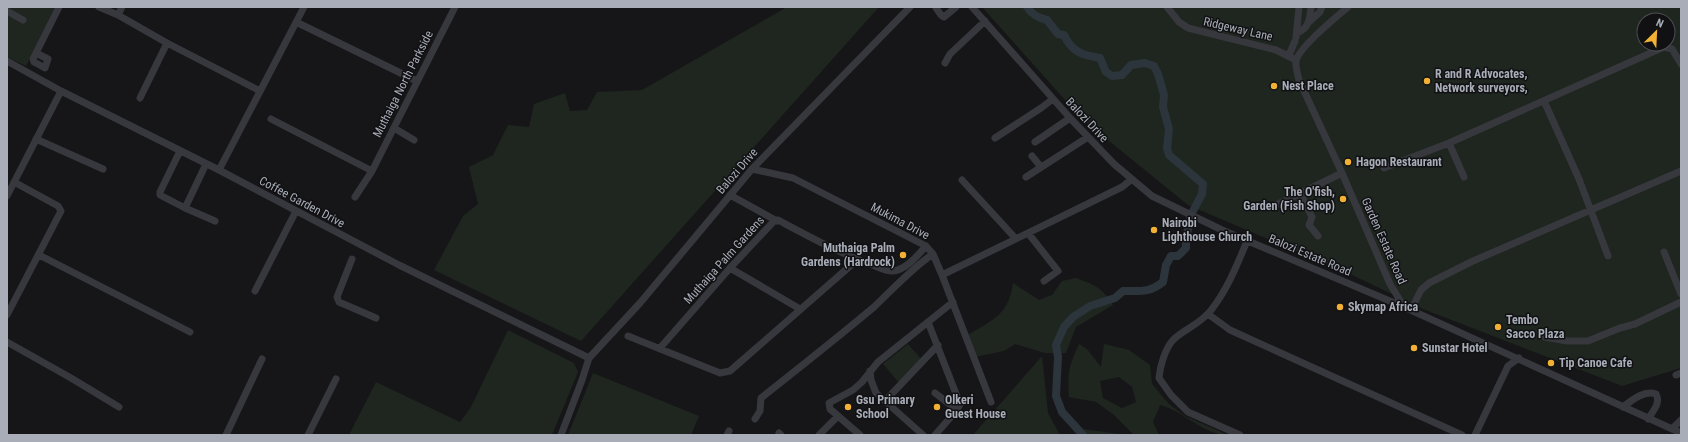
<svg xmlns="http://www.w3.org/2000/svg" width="1688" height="442" viewBox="0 0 1688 442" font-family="'Roboto Condensed',sans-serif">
	<rect width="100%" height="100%" fill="#161618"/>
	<!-- green -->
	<path fill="#1e261f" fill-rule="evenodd" d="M7,7H55L26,66L7,57Z
		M787,7H879L581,341L434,270L463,216L478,204L469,167L493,155L508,125L529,127L534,104L565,93L570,111L587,110L597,92L642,90Z
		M982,7H1681V368L1622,386L1423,309L1348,273L1188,205L1082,119ZM1644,20H1668V44H1644Z
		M1076,278C1097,286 1101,287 1113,305L1076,327L1066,353H1045L1015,344L1004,351L975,357L966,336C991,321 1009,315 1013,283L1039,300L1052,295L1062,281Z
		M508,330L574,363L578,372L552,435H349L376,382L460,422L471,407Z
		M908,344L923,361L900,384L883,364Z
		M1079,344L1087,349L1101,367L1104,344L1129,350L1150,365L1152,384L1169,404L1185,416L1228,435C1203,435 1184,411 1160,405L1153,422L1159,435H1134L1114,415L1096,402L1069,397C1067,374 1069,365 1079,344ZM1119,377L1132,387L1136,402L1122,408L1103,398L1100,381Z
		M1042,356L1048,413L1060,435H973Z
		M593,373L699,416L691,435H568Z
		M1084,429L1119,434L1123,435H1079Z"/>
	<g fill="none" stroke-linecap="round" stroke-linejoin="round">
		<!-- river -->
		<path stroke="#2c353c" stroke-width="8" d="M1027,7C1032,15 1038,18 1047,20L1058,34L1064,35C1072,52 1082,55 1100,58L1106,72L1112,76L1122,75L1131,65L1145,63L1154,66L1158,74L1164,95L1163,107L1169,129L1167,148L1169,155L1203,184L1202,194L1193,211
			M1083,435L1062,412L1056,396L1058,357L1056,345L1064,327L1073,317L1090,306L1115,298L1123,291C1141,291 1149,293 1163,282L1166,265L1171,256H1178L1186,248V239L1190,219"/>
		<!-- minor -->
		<path stroke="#37383d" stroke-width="7" d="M99,7L118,15L167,43L260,91
			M972,7L1070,118L1114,164L1152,196L1222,230L1404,307
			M1167,7L1179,22L1188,28L1276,50L1296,60
			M1348,7C1336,17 1298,48 1296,61C1295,67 1298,74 1299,80L1342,173L1390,284L1404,307L1681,433
			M936,8L941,15L944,17L956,7
			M7,11L23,20
			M118,15L122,7
			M296,22L417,81
			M1308,23L1320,12L1322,7
			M1298,32C1309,29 1310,17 1311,7
			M1296,37L1299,7
			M36,53L48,59L45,68L34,62L33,59L59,7
			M1289,55L1295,41
			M7,61L61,91L219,170L399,265L589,358
			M945,63L950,54L985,21
			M140,98L167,43
			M1544,101L1579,179L1608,256
			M271,119L372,171
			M394,128L414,140
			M995,138L1041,108L1053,99
			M36,139L103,169
			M1035,142L1070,118
			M1449,143L1464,177
			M180,151L160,192V195L185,208L206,164
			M1032,156L1041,167
			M1384,168L1449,143L1664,47L1672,49L1681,64
			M752,169L793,178L926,246L933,254L942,275L991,402
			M219,170L304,7
			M1026,177L1088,137
			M962,180L1016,239
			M1300,193L1312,217L1309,225L1318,236
			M730,195L777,221
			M7,196L61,91
			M355,197L372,171L455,7
			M185,208L215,221
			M1270,208L1342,173
			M1028,233L1058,271L1044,281
			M1664,252L1681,294
			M39,255L190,332
			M352,259L337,297L339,302L376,318
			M730,268L800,309
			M942,275L1122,187L1132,179
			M255,291L296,211
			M1411,310L1421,290L1429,283L1473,261L1681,171
			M1208,314L1230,330L1462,435
			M7,315L61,211L58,206L14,182
			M928,322L960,404L957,410L935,435
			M628,336L720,373L730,371L857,260
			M1545,337L1567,341H1588L1620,328L1635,324L1681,302
			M7,342L71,378L119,407
			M660,348L730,268L774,221L778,220C810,237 841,254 875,266C880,268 887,272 893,271C906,270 918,255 926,246
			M870,371L871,380L876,393L923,435
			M1676,375L1681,373
			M935,393L957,410
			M885,401L938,345
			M1623,407C1632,400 1644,390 1656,394C1661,403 1653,411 1648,419
			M755,419L760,411L761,398C799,368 837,338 874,307C893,289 912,268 933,254
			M1672,429L1681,420
			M779,433L781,435
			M226,435L262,359
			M308,435L336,379
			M561,435L582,380L589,358L640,303L752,169L910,7
			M727,435L729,431
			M819,435L838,416
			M860,435L830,409L829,403L853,390L862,382L878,362L953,302
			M1240,435L1188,412L1171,395L1159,378C1160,366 1165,349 1173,340C1185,328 1200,325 1212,309C1228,288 1237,265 1247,241
			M1475,435L1508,366L1519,358"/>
	</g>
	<!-- markers -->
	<g fill="#f2b134" stroke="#111113" stroke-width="1.5">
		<circle cx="1427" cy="81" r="4"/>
		<circle cx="1274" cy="86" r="4"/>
		<circle cx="1348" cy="162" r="4"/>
		<circle cx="1343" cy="199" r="4"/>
		<circle cx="1154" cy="230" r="4"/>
		<circle cx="903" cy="255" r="4"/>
		<circle cx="1340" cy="307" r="4"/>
		<circle cx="1498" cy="327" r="4"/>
		<circle cx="1414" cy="348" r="4"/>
		<circle cx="1551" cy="363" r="4"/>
		<circle cx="848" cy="407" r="4"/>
		<circle cx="937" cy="407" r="4"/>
	</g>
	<g text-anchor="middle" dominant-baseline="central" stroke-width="3" stroke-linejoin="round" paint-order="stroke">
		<!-- street labels -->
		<g font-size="12" fill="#a8adb8" stroke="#111113">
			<text transform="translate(1238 29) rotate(13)">Ridgeway Lane</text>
			<text transform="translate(403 84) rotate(-63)">Muthaiga North Parkside</text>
			<text transform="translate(1087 120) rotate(47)">Balozi Drive</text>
			<text transform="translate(737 171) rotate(-49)">Balozi Drive</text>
			<text transform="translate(302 202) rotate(28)">Coffee Garden Drive</text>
			<text transform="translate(900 221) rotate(28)">Mukima Drive</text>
			<text transform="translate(1384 241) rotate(66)">Garden Estate Road</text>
			<text transform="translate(1310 255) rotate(23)">Balozi Estate Road</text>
			<text transform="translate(724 260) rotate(-48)">Muthaiga Palm Gardens</text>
		</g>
		<!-- poi labels -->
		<g font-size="12" font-weight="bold" fill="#a8adb8" stroke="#111113" text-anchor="start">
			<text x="1435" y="74">R and R Advocates,<tspan x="1435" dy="14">Network surveyors,</tspan></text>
			<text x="1282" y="86">Nest Place</text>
			<text x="1356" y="162">Hagon Restaurant</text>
			<text x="1335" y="192" text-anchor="end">The O'fish,<tspan x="1335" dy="14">Garden (Fish Shop)</tspan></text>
			<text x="1162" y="223">Nairobi<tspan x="1162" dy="14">Lighthouse Church</tspan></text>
			<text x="895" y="248" text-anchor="end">Muthaiga Palm<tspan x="895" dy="14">Gardens (Hardrock)</tspan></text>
			<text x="1348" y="307">Skymap Africa</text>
			<text x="1506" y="320">Tembo<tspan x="1506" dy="14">Sacco Plaza</tspan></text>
			<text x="1422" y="348">Sunstar Hotel</text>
			<text x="1559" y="363">Tip Canoe Cafe</text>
			<text x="856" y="400">Gsu Primary<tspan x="856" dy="14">School</tspan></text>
			<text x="945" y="400">Olkeri<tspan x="945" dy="14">Guest House</tspan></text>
		</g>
	</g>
	<!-- border -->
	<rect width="1688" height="442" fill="none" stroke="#a8adb8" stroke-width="16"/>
	<!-- north arrow -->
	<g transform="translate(1656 32) rotate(24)"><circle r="19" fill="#111113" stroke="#4d4f55"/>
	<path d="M0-3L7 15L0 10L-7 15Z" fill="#f2b134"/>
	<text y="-6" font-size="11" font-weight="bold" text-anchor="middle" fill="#a8adb8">N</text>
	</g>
</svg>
